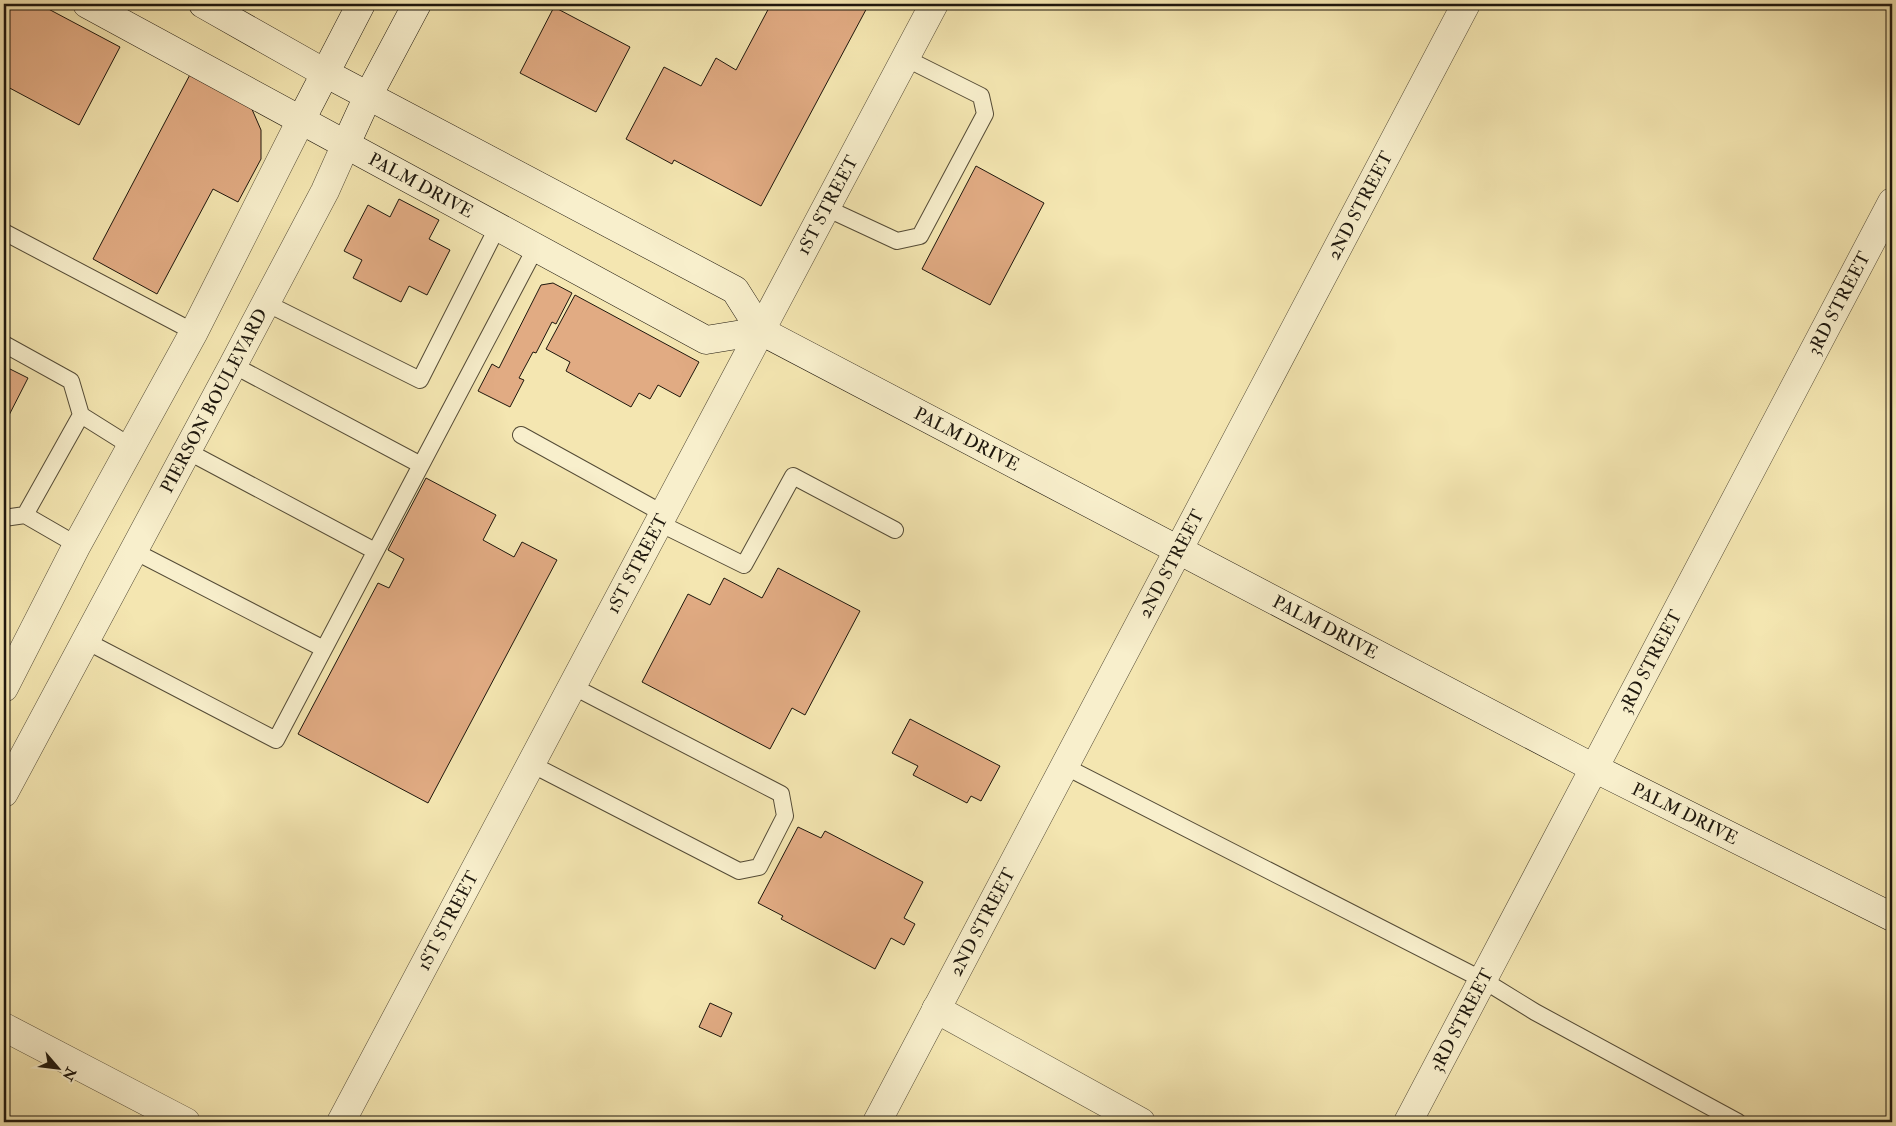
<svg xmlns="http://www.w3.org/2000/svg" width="1896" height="1126" viewBox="0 0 1896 1126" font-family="'IM FELL Double Pica',serif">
	<rect width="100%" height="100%" fill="#f4e6b1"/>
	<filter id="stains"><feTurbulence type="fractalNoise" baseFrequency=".004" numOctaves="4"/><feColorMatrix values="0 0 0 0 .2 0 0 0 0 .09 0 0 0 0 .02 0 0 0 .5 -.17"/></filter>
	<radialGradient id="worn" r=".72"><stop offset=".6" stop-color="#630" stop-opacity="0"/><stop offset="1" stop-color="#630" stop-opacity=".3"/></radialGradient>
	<!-- building -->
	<path fill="#e1ab83" stroke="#1e170d" d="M4,4H39L120,47L79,125L4,85Z
		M771,4H869L761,206L674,160L672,164L626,139L664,67L701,86L716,58L736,70Z
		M554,7L630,47L596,112L520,73Z
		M194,67L251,107L261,130V159L238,202L213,189L157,294L93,259Z
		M976,166L1044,203L990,305L922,269Z
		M399,199L439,220L429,239L450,250L427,295L409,286L401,302L353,278L362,260L344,251L368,205L390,217Z
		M553,283L572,293L556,324L552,322L536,353L533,352L519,378L524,380L510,407L478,391L492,364L499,368L541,285Z
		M575,295L699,362L680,397L658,385L650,399L639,393L631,407L566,371L570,362L546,349Z
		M4,366L28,378L4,425Z
		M426,478L496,515L483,540L514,557L522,542L557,560L428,803L298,734L378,583L389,588L404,559L388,550Z
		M778,568L860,611L805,715L792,708L770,749L642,682L688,594L710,605L724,578L762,598Z
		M910,719L1000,766L981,801L971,796L967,803L913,775L918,766L892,753Z
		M798,827L821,838L825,831L923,882L904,918L915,924L904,945L891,938L875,969L781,919L783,916L758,903Z
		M710,1003L732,1013L721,1037L699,1027Z"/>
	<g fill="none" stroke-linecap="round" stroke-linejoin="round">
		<!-- service casing -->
		<g stroke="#544b36" stroke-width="18">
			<path id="service" d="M826,208L897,241L920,236L985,114L981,96L905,58
				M4,232L194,332
				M266,303L420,380L498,226
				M4,344L71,381L81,415L132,447
				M233,365L421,465
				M521,435L664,514
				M187,451L375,551
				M25,515L81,415
				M4,518L25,515L77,545
				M659,523L744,565L793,476L895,530
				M134,551L324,649
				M86,641L276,740L536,247
				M531,764L739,871L759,867L785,816L781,794L572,686
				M1064,766L1483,980L1535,1012L1738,1122"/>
		</g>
		<!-- minor casing -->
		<g stroke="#544b36" stroke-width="29">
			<g id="minor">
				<path d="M936,1009L1141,1122"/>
				<path d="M4,1027L186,1122"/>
				<path id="s1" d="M341,1122L934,4"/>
				<path id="s2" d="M877,1122L1466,4"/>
				<path id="s3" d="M1408,1122L1892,202"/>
			</g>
		</g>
		<!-- tertiary casing -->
		<g stroke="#544b36" stroke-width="29">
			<g id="tertiary">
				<path d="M4,688L77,545L194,332L301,120"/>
				<path id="s4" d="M4,793L233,365L325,191L346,144"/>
			</g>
		</g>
		<!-- secondary casing -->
		<g stroke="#1e170d" stroke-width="29">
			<g id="secondary">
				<path id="s5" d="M87,4L706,340L761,331"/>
				<path id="s6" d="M203,4L325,73L735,290L761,331L1594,768L1892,917"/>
				<path d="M301,120L361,4"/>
				<path d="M346,144L368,96L417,4"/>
			</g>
		</g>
		<!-- service -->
		<use href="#service" stroke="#f8efcc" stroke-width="16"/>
		<!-- minor -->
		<use href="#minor" stroke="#f8efcc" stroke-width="28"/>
		<!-- tertiary -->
		<use href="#tertiary" stroke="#f8efcc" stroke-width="28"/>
		<!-- secondary -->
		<use href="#secondary" stroke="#f8efcc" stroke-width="28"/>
	</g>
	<g text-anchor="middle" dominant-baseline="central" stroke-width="4" stroke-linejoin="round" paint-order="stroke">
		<!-- street labels -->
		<g font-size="18" fill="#1e170d" stroke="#f8efcc">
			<text stroke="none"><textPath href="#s5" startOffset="380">PALM DRIVE</textPath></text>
			<text stroke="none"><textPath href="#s1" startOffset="1038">1ST STREET</textPath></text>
			<text stroke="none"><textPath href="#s2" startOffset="1036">2ND STREET</textPath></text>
			<text stroke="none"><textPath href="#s3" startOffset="925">3RD STREET</textPath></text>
			<text stroke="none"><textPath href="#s4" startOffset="445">PIERSON BOULEVARD</textPath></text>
			<text stroke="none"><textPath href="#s6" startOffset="885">PALM DRIVE</textPath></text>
			<text stroke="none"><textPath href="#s1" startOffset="632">1ST STREET</textPath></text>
			<text stroke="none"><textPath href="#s2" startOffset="631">2ND STREET</textPath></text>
			<text stroke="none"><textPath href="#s6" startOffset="1290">PALM DRIVE</textPath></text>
			<text stroke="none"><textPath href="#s3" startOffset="520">3RD STREET</textPath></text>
			<text stroke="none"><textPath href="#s6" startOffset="1695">PALM DRIVE</textPath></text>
			<text stroke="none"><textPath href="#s1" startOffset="228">1ST STREET</textPath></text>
			<text stroke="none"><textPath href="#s2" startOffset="226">2ND STREET</textPath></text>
			<text stroke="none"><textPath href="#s3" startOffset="115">3RD STREET</textPath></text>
		</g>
	</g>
	<!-- margin -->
	<rect width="1896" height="1126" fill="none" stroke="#f4e6b1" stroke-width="20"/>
	<rect x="5" y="5" width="1886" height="1116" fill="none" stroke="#1e170d" stroke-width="2.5"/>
	<rect x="10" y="10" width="1876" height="1106" fill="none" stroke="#1e170d"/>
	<!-- north arrow -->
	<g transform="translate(58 1068) rotate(118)" stroke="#f8efcc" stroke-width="4" paint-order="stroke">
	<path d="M0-4L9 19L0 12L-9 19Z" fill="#1e170d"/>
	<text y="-8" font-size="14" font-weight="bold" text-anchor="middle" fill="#1e170d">N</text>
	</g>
	<rect width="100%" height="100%" filter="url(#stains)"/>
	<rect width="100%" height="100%" fill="url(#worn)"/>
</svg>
